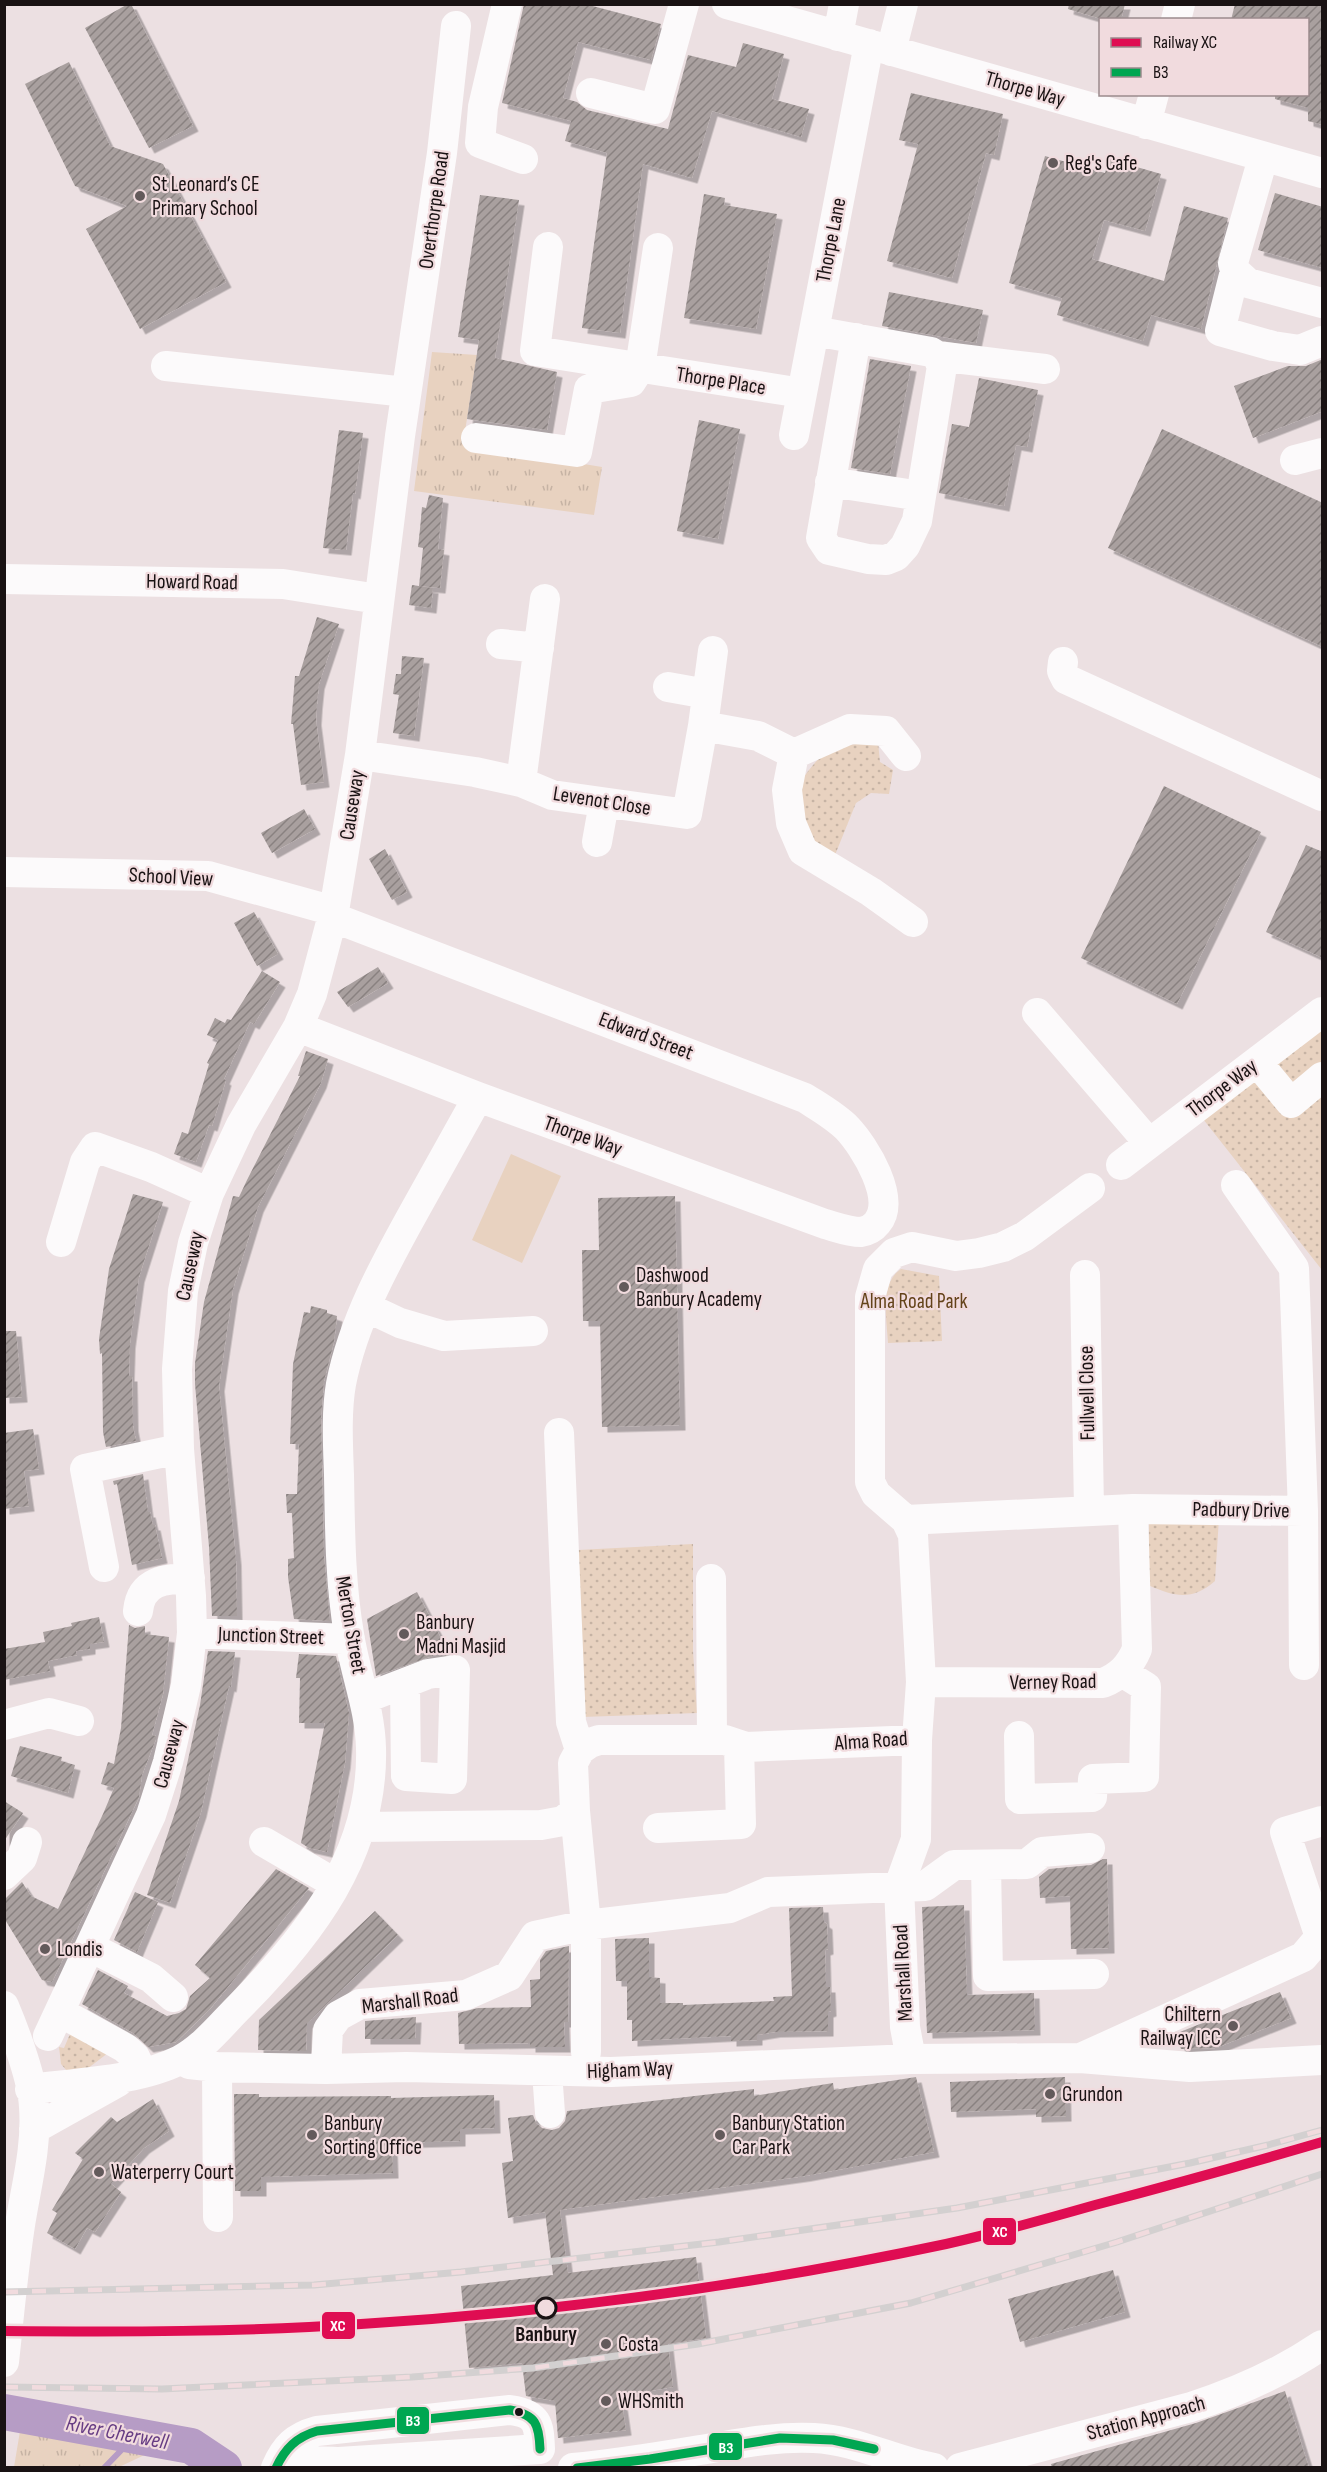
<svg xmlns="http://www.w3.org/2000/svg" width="1327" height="2472" viewBox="0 0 1327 2472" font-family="'Sofia Sans Condensed',sans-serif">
	<defs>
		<pattern id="grass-tufts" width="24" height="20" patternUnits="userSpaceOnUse" patternTransform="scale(1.5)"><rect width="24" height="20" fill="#e8d2c0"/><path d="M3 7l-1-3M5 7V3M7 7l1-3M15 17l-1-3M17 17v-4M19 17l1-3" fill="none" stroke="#c6b3a4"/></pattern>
		<pattern id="park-dots" width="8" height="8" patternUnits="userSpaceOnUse" patternTransform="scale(1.5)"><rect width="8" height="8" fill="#e8d2c0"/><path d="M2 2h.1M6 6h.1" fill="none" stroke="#c6b3a4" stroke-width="1.8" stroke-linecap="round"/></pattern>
		<pattern id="building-hatch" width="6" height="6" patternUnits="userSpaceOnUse" patternTransform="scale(1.5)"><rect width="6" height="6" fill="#a9a09f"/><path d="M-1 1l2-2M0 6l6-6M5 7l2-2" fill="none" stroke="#898180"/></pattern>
		<filter id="shadow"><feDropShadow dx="5.5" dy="5.5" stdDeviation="0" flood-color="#0004"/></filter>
	</defs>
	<rect width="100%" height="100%" fill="#ece0e2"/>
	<!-- grass -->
	<path fill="url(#grass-tufts)" d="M432,352L477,355L463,444L602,467L594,515L414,491Z
		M22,2419L153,2443L151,2452L119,2467H14Z"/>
	<!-- park -->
	<path fill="url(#park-dots)" d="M878,742L880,762L893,770L889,794L871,793L856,803L835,855L809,840L799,784C825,745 834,746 878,742Z
		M1322,1030V1270L1203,1119Z
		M901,1269L939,1276L942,1341L888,1343C887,1321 879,1283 901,1269Z
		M1149,1518H1219L1215,1581C1192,1601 1175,1597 1148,1585Z
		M693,1544V1651L697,1713L582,1717L578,1550Z
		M70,2034L108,2053L87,2069L67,2071L61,2064L59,2047L64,2048Z"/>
	<!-- pitch -->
	<path fill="#e8d2c0" d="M511,1154L561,1176L522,1263L472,1240Z"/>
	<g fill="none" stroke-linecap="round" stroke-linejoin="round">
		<!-- stream -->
		<path stroke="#b69cc5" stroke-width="6" d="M104,2468L136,2435"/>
		<!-- river -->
		<path stroke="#b69cc5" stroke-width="36" d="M4,2412L191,2446L224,2468"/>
	</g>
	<!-- building -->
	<path fill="url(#building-hatch)" filter="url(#shadow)" d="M128,4H131L193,126L149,148L85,28Z
		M524,4H585L661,24L651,60L578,42L563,98L577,102L587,110L668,129L688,55L736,67L743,43L784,54L772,99L809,109L801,137L712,111L692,178L643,164L620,333L582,328L607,153L565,141L571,121L502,103Z
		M1069,4H1125L1121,20H1105L1068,9Z
		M1235,4H1323V125L1308,121V108L1275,99V94H1308V20H1231Z
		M69,62L110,146L163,164L226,282L140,329L86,229L127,206L75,186L25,84Z
		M911,93L1003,114L994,155L986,153L952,278L887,261L918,144L899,140Z
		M1045,156L1105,173L1109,159L1161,174L1145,231L1104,220L1092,259L1164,281L1184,206L1228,218L1201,329L1151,315L1143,341L1057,315L1062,298L1009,283Z
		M1275,193L1323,207V268L1258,250Z
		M704,194L725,198L724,205L777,214L756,329L684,318Z
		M480,195L519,200L495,358L557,372L547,430L467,419L479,340L458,337Z
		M889,292L983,310L976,343L882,326Z
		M870,359L911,366L890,474L851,468Z
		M1323,359V411L1253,438L1234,386L1288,366H1306Z
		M979,378L1038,390L1027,447L1016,445L1004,506L939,493L952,424L969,427Z
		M699,420L740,429L718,539L677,531Z
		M1162,429L1323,503V647L1108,548Z
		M339,430L363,433L355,494L353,493L346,550L323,548Z
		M429,495L443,498L438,549L444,550L440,588L419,586L423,548L418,547L420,529L422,507L426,508Z
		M412,585L433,588L431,608L409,605Z
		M317,617L339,624L319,684L317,704L316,720L324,782L301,785L293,724H291L293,701L295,676H299Z
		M402,656L424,658L414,736L393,733L399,695L393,694L396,674H401Z
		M1164,786L1261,832L1177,1004L1081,958Z
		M304,809L315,829L272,853L261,833Z
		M1306,845L1323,852V958L1266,932Z
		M385,849L407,892L392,900L369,859Z
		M254,912L278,954L257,966L234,923Z
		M378,967L388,983L348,1007L337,992Z
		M262,971L280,982L254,1024L250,1022L224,1079L226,1080L212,1126L209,1125L196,1162L174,1154L182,1132L188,1134L209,1064L207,1063L218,1040L207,1035L215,1018L225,1023L227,1019L231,1020Z
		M306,1051L328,1059L321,1083L258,1207L233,1289L219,1386L236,1560L237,1616H212L209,1547L195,1384V1363L204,1302L233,1196L239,1197L247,1180L300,1076H298Z
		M133,1194L163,1202L139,1277L130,1343L129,1376H132L133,1426L136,1441L106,1447L103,1432L102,1353L100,1354L99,1339L109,1269Z
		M675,1196L680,1425L602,1427L600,1321H583L582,1250H599L598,1198Z
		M311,1306L327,1310V1313L337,1316L334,1342L324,1381L321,1418L324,1556L330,1621L294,1619L288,1577V1559L294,1558L292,1513H287L286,1494H297L299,1444H290L293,1364L304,1312L310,1313Z
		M4,1331H16L22,1397L4,1398Z
		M33,1429L39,1469L24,1471L29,1506L4,1509V1433Z
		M143,1474L148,1512H150L153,1525H155L162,1558L132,1565L117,1484L114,1485L113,1481Z
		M417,1592L446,1648L432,1656L376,1676L367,1619Z
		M99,1617L104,1642L90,1644V1649L76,1651L77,1655L48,1661L50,1671L4,1680V1649L45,1642L43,1632L72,1626L71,1623Z
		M129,1625L135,1628L145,1626V1634L169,1637L163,1694L152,1735L156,1736V1739L142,1775L139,1797L89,1904L52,1982L42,1980L4,1918V1900L22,1882L31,1896L58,1909L103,1814L114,1788L101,1784L108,1762L114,1764L121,1728Z
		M208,1651L235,1652L231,1687L229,1686L201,1812L170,1903L147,1895L179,1801L200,1705Z
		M299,1654L336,1656L349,1713L345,1763L327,1852L309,1848L301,1843L325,1723H299L300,1678H296Z
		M20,1746L62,1757L61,1761L75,1765L68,1793L11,1776Z
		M4,1801L23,1813L4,1841Z
		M1103,1859H1107L1109,1948L1071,1949L1070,1896L1040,1898L1039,1877L1049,1869L1091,1865Z
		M276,1869L309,1888L209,2010L176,2042L148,2047L133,2033L82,2004L98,1970L128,1986L124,1993L167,2016L179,2013L186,2009L190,1996L210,1978L195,1965Z
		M135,1892L158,1902L137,1952L114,1940Z
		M964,1905L967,1995L1034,1993L1035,2030L927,2033L922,1907Z
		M823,1907L824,1922L827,1924L828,1949L825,1950L826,1987H830L831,2011L828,2012V2031L775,2032L757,2035V2040L731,2041V2036L632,2041V2020H627V1981H616L615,1939L649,1938V1977L660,1978V2003H683V2005L774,2001L773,1997L792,1996L789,1908Z
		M375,1911L398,1935L307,2023L306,2051L258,2050L259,2020Z
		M569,1946L568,2022H564L565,2047H530V2043L459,2044L458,2013L478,2008L531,2007L530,1980L540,1979V1960L546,1951Z
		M1280,1992L1291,2018L1216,2048L1181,2049L1175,2034Z
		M416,2017L415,2039H365V2021Z
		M916,2077L934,2152L805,2176L560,2210L568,2273L696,2257L706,2338L668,2344L673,2387L621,2396L626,2430L558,2438L555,2401L526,2396L522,2363L469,2368L461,2286L553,2275L545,2212L508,2218L502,2163L513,2161L508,2118L533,2115L536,2123L542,2128L552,2130L559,2128L565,2121L567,2111L754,2089V2096L833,2083L834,2090Z
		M1065,2077L1066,2116L1036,2117V2109L951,2112L950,2082Z
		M234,2094H259V2097L391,2096V2098L494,2095L495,2128L460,2129V2141L392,2143L393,2173L261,2177V2191H235Z
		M153,2099L169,2131L144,2148L111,2184L121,2192L95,2232L87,2228L75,2249L47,2233L57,2213L52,2210L83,2159L75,2153L111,2117L117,2122Z
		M1113,2270L1125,2312L1020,2342L1008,2299Z
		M1285,2391L1309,2468H1052L1051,2464L1196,2423Z"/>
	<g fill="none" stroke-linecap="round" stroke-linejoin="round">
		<!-- minor -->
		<path stroke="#fcfafb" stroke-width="30" d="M507,4L483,107L480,143L523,159
			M727,4L1322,173
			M1176,20L1180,4
			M838,36L844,4
			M891,51L903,4
			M591,93L655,109L684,4
			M1146,124L1154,94
			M1263,158L1233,263L1235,271L1248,283L1322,303
			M548,247L535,351L802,393
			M1235,271L1220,331L1273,346L1300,350L1322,341
			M814,331L931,352L937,356L942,366L917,521L905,546L896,556L886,560L868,559L829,550L821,538L856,338
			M937,356L1045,369
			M166,366L406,392
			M794,435L869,44
			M476,438L577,452L589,389L631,382L640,368L658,248
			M1295,460L1322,453
			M830,482L921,496
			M4,579L283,584L378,599
			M501,644L539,648
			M1063,662L1062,671L1066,679L1322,796
			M668,687L707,694
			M703,726L758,736L794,754
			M360,755L475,772L521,782L552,795L687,814L703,726L713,651
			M906,756L886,731L850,729L794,754L787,790L791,823L803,851L871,892L913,922
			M521,782L545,599
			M597,842L604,803
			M4,872L208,876L334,911
			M1037,1013L1149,1143
			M298,1027L478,1097L825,1224C836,1227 849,1232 861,1232C867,1231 873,1228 877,1223C897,1199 865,1147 847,1128C835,1116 819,1107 805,1098L332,917
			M1257,1062L1291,1103L1322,1077
			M1121,1165L1322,1012
			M61,1242L85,1162L95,1147L151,1167L209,1193
			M1085,1275L1089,1510
			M366,1307L400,1323L444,1336L533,1331
			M559,1433L571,1722L580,1750
			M1303,1511L1304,1665
			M906,1520L1133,1509L1303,1511L1294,1268L1236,1185
			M104,1567L85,1469L179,1449
			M711,1579L712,1740
			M138,1611C141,1580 166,1579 190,1578
			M192,1633L350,1639
			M921,1682L1103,1683C1120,1676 1130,1666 1137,1649L1133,1509
			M366,1698L428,1674L455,1670L452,1779L406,1776L405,1684
			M4,1725L49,1713L79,1721
			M1019,1736L1020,1799L1092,1797L1093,1779L1144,1777L1146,1687L1122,1672
			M575,1811L586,1925V2052
			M362,1827L541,1825L563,1821L575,1811L573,1763L580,1750L590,1743L599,1740H725L746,1747L917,1740
			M658,1828L741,1824L739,1745
			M264,1842L336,1884
			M986,1865L988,1976L1094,1974
			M4,1875L22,1858L27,1842
			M90,1947L151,1978L173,1997
			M4,2006C15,2032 33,2081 34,2107C37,2148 26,2186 20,2225C13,2271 9,2316 4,2362
			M60,2012L125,2048L135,2057L142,2072
			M48,2036L151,1815L168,1762L186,1685L192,1633L191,1596L179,1449L177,1369L183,1291L193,1243L209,1193L241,1125L298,1027L312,994L334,911L360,755L400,436L442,153L456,26
			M1083,2057L1303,1957L1320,1937L1285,1832L1322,1821
			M182,2059L189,2064L217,2067L326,2069L406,2067L611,2072L911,2059L1080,2058L1190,2067L1322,2060
			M911,2059L905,2027L899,1886L916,1839L917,1740L921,1682L913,1535L906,1520L876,1494L870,1482V1297L878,1269L894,1253L912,1247L956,1256L979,1253L1003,1247L1025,1236L1090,1188
			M217,2067L218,2217
			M326,2069L328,2030L338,2016L360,2004L466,1995L509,1976L535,1936L586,1925L730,1908L768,1892L925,1886L954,1865L1027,1864L1042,1852L1090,1848
			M547,2072L550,2113
			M30,2089C76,2083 139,2081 180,2060C203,2048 221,2025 239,2007C309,1936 374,1854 371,1748C370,1708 355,1673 349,1634C340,1582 340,1529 339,1475C338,1446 336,1413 341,1384C353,1322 385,1264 415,1210C436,1172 457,1135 478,1097
			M34,2129L118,2082
			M276,2468C285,2447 295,2437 317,2431L510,2410C538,2414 539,2424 540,2449L339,2462C317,2461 297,2459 277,2468
			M573,2468C616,2464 658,2457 700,2450C738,2444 775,2436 814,2438C857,2440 893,2461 934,2468
			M960,2468L1191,2407C1238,2392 1282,2372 1322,2345"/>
		<!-- rail casing -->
		<g stroke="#d3d0d0" stroke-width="7">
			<path id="rail" d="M4,2292L314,2285L461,2272L719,2242L957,2208L1190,2163L1268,2145L1322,2130
				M4,2387L162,2389L412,2377L533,2368L698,2344L911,2303L1117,2242L1322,2174"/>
		</g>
		<!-- rail -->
		<use href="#rail" stroke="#f1dbde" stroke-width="4.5" stroke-dasharray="14" stroke-linecap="butt"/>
		<!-- bus-1 casing -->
		<g stroke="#f1dbde" stroke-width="14">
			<path id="bus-1" d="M276,2468C285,2448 297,2437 317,2431L510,2410C536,2415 539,2424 540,2449
				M577,2468L650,2459L780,2438L833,2440L874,2449"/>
		</g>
		<!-- bus-1 -->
		<use href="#bus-1" stroke="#00a651" stroke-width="9"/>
		<!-- rail-1 casing -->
		<g stroke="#f1dbde" stroke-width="15">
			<path id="rail-1" d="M4,2331C123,2332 242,2332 361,2324C557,2312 753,2285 946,2244C996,2233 1046,2219 1095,2205C1171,2185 1247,2164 1322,2142"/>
		</g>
		<!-- rail-1 -->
		<use href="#rail-1" stroke="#df0d52" stroke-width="10"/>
	</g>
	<!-- markers -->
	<g fill="#635a5b" stroke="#f1dbde" stroke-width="2">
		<circle cx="1053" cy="163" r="6"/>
		<circle cx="140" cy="196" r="6"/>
		<circle cx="624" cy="1287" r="6"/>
		<circle cx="404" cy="1634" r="6"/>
		<circle cx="45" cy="1949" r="6"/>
		<circle cx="1233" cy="2026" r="6"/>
		<circle cx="1050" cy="2094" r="6"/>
		<circle cx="312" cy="2135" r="6"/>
		<circle cx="720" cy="2135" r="6"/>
		<circle cx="99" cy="2172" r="6"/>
		<circle cx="606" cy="2344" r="6"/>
		<circle cx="606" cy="2401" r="6"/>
	</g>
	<circle fill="#f1dbde" stroke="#191213" stroke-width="3" cx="546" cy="2308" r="10"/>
	<circle fill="#191213" stroke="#f1dbde" stroke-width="2" cx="519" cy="2412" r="5"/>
	<g text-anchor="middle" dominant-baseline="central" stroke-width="4.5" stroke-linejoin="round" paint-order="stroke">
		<!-- street labels -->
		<g font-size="21" fill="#191213" stroke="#f1dbde">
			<text transform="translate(1025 89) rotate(16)">Thorpe Way</text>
			<text transform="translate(434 210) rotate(-82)">Overthorpe Road</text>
			<text transform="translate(831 240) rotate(-79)">Thorpe Lane</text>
			<text transform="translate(721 381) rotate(9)">Thorpe Place</text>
			<text transform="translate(192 582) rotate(1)">Howard Road</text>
			<text transform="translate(602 801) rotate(9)">Levenot Close</text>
			<text transform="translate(352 805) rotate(-81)">Causeway</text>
			<text transform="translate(171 877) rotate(3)">School View</text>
			<text transform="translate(646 1036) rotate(21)">Edward Street</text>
			<text transform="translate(1222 1088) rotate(-37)">Thorpe Way</text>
			<text transform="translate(583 1136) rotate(20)">Thorpe Way</text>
			<text transform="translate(190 1266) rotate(-78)">Causeway</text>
			<text transform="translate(1087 1393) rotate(-91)">Fullwell Close</text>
			<text transform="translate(1241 1510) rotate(1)">Padbury Drive</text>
			<text transform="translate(351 1625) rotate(80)">Merton Street</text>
			<text transform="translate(271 1636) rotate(2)">Junction Street</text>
			<text transform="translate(1053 1682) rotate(-1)">Verney Road</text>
			<text transform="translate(871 1741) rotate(-4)">Alma Road</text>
			<text transform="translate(169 1754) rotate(-75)">Causeway</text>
			<text transform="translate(903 1973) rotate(-93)">Marshall Road</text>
			<text transform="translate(410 2001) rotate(-7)">Marshall Road</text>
			<text transform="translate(630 2070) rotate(-2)">Higham Way</text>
			<text transform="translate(1146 2418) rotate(-15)">Station Approach</text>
		</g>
		<!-- poi labels -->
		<g font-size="21" fill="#191213" stroke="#f1dbde" text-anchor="start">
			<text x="1065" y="163">Reg's Cafe</text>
			<text x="152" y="184">St Leonard’s CE<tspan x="152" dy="24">Primary School</tspan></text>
			<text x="636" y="1275">Dashwood<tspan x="636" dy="24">Banbury Academy</tspan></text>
			<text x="416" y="1622">Banbury<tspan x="416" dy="24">Madni Masjid</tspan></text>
			<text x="57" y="1949">Londis</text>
			<text x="1221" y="2014" text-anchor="end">Chiltern<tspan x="1221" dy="24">Railway ICC</tspan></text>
			<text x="1062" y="2094">Grundon</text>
			<text x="324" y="2123">Banbury<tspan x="324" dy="24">Sorting Office</tspan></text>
			<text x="732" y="2123">Banbury Station<tspan x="732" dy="24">Car Park</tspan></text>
			<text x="111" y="2172">Waterperry Court</text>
			<text x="618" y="2344">Costa</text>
			<text x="618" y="2401">WHSmith</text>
		</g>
		<!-- park labels -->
		<g font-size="21" fill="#634219" stroke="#f1dbde">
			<text x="914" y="1301">Alma Road Park</text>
		</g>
		<!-- stop labels -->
		<g font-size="21" font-weight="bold" fill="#191213" stroke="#f1dbde">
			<text x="546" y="2334">Banbury</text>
		</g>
		<!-- water labels -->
		<g font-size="22" font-style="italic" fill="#673d84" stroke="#f1dbde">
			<text transform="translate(117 2433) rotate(11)">River Cherwell</text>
		</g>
	</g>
	<g stroke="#f1dbde" stroke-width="2">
		<rect x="982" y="2217" width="35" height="29" rx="6" fill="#df0d52"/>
		<rect x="321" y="2311" width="35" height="29" rx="6" fill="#df0d52"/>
		<rect x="396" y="2406" width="34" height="29" rx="6" fill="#00a651"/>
		<rect x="708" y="2432" width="35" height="29" rx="6" fill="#00a651"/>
	</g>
	<g font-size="16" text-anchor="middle" font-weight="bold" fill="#fff">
		<text x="1000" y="2237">XC</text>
		<text x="338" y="2331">XC</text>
		<text x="413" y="2426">B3</text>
		<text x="726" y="2453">B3</text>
	</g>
	<!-- border -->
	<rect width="1327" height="2472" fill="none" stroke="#191213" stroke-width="12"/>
	<!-- legend -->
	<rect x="1099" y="18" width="210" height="78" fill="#f1dbde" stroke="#9b8b8d" stroke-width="1.5"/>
	<rect x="1111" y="38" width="30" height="9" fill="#df0d52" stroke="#9b8b8d" stroke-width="1.5"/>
	<text x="1153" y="48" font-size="18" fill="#191213">Railway XC</text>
	<rect x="1111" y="68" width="30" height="9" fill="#00a651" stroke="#9b8b8d" stroke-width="1.5"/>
	<text x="1153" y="78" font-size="18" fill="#191213">B3</text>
</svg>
